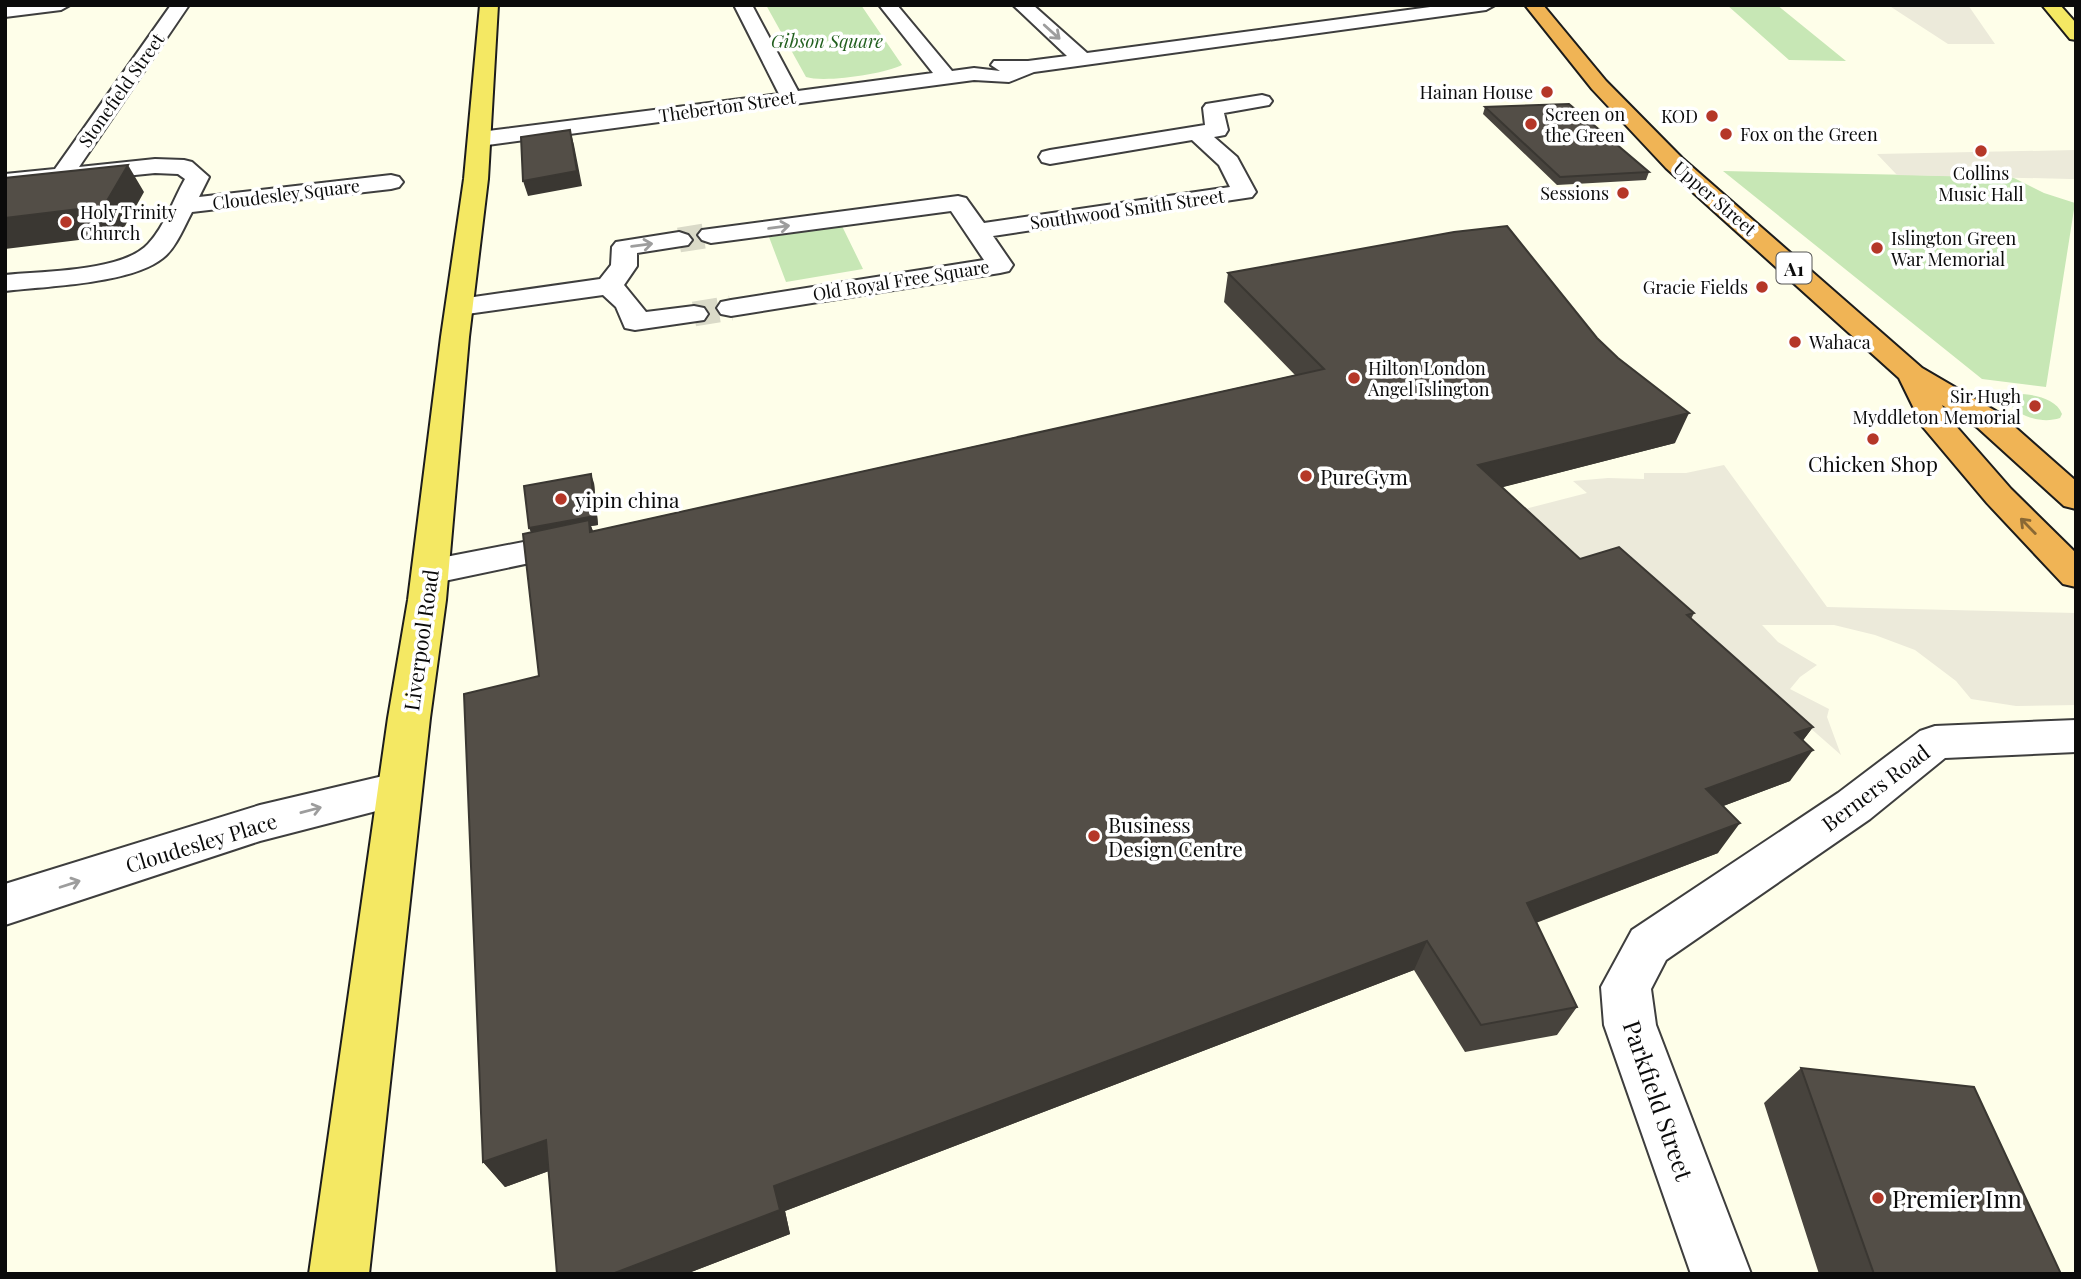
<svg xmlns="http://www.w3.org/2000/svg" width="2081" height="1279" viewBox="0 0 2081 1279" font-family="'Playfair Display',serif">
	<rect width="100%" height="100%" fill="#fefee9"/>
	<!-- green -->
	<path fill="#c7e7b5" d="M766,5H861L902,65C885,74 824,83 806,77Z
		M1727,5H1777L1846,61L1789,60Z
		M1723,171L2012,177L2044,193L2075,203L2046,387L1982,379Z
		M842,226L863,269L786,282L769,237Z
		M2017,394C2033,394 2056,398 2062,414L2060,418C2042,424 2018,417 2007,401L2008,398Z"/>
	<!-- plaza -->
	<path fill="#eceada" d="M1888,5H1968L1995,44H1948Z
		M2076,150V179H2070L1897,175L1877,154Z
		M1724,465L1827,607L2076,613V705L2016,706L1971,699L1956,681L1915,650L1875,635L1834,625H1762L1778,642L1817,665L1800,677L1790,689L1829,709L1827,717L1841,755L1628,568L1583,578L1513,512L1587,493L1573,481L1608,478L1644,479V473H1686Z"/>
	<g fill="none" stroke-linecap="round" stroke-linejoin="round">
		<!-- minor-tunnel -->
		<path stroke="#dadac8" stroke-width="25" stroke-dasharray="25 12" stroke-linecap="butt" d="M679,240L711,235
			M694,314L731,308"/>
		<!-- minor casing -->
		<g stroke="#3e3e3e" stroke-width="4">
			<path id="minor" d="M17,5H70L61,10L5,17V7Z
				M171,5H189L79,167L155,159L184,160L192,162L209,177L199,197L391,175L399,177L403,182L399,187L391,189L192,212C184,227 176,248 163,258C131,284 47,286 5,291V275C42,271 122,272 148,244C165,226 173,200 185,179L178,174L155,173L5,188V174L55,169Z
				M734,5H752L798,91L933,73L879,5H897L952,71L974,68L1000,71L991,65L994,61H1028L1067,56L1013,5H1033L1087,53L1445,5H1495L1486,10L1034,72L1009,82L974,80L480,146L472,144L469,139L472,134L480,132L779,94Z
				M1262,95L1269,97L1272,101L1269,105L1224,113L1228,130L1225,135L1214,137L1237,157L1256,192L1252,197L993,236L1013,265L1009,271L1000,273L731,316L721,314L717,308L721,302L731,300L984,260L951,211L711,243L702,240L698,235L702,230L958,196L966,198L984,223L1230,187L1219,165L1192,140L1050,164L1042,162L1039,157L1042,152L1050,150L1205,125L1203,108L1206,104Z
				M679,232L688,235L692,240L688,245L637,253V266L624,285L646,312L694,306L704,308L708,314L704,320L635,330L625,328L616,307L603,295L460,315L450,313L446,307L450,301L460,299L600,279L611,265L612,247L616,242Z
				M575,532L587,535L593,543L587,551L430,584L417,581L412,572L417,563L430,560Z
				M2076,720V752L1945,758L1870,819L1666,960L1651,989L1656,1025L1751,1274H1691L1604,1025L1601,987L1632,930L1838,793L1920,731L1935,726Z
				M400,772L415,777L422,789L415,801L260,841L5,925V884L260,805Z"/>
		</g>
		<!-- major casing -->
		<g stroke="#1c1c1c" stroke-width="4">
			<path id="major" d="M480,5H498L488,179L469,337L446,600L430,718L369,1274H309L388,718L408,600L441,337L464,179Z
				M2042,5H2060L2076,23V40L2070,39Z"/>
		</g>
		<!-- highway casing -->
		<g stroke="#1c1c1c" stroke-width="4">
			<path id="highway" d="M1525,5H1543L1606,81L1682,158L1922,368L1999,413L2076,481V509L2064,506L1977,427L1942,405L1948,417L2011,489L2076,553V587L2063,584L1987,503L1923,427L1899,378L1666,168L1592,89Z"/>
		</g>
		<!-- minor -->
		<use href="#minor" fill="#fff" fill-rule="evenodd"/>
		<!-- major -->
		<use href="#major" fill="#f4e863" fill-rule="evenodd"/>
		<!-- highway -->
		<use href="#highway" fill="#f0b455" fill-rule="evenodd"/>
	</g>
	<!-- wall -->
	<path fill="#47433d" d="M1485,107L1649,172L1646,180L1557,185L1483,114Z
		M1228,273L1675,443L1502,487L1580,559L1694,613L1691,619L1813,727L1803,740L1790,781L1723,806L1718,853L1536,923L1577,1007L1557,1035L1465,1052L1414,970L785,1211L790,1234L686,1274H557L549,1171L505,1187L483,1162L539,676L531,532L594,483L598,525L591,526L593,531L1295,375L1224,302Z
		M1801,1068L2061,1274H1819L1764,1103Z"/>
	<!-- shaded-wall -->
	<path fill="#3a3732" d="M570,130L574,145L582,186L528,196L523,181Z
		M128,165L144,192L120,235L5,249V218Z
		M1689,413L1675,443L1468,496L1478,465Z
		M591,474L594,483L598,525L591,526L600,552L590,532L533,537L529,528Z
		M1813,727L1790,758L1813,750L1790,781L1686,820L1706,789L1795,733Z
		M1740,823L1718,853L1511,932L1527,903Z
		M1427,941L1414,970L785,1211L790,1234L686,1274H612L774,1186Z
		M546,1140L565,1165L505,1187L483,1162Z"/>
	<!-- building -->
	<path fill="#534e47" stroke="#3a3732" stroke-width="2" d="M1569,104L1649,172L1560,177L1485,107Z
		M570,130L577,171L523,181L521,137Z
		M128,165L104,206L5,218V178Z
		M1507,226L1597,338L1618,358L1689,413L1478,465L1580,559L1619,547L1694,613L1687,615L1813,727L1795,733L1813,750L1706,789L1740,823L1527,903L1577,1007L1481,1025L1427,941L774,1186L780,1210L612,1274H557L546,1140L483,1162L464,694L539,676L523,534L589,520L590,532L1324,369L1228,273L1454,232Z
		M591,474L595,516L529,528L524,486Z
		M1801,1068L1974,1087L2061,1274H1874Z"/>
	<!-- one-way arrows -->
	<defs><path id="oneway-shaft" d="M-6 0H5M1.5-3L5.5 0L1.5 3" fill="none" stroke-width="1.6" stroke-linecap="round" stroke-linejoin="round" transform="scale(1.75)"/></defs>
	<g stroke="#9d9d9d">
		<use href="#oneway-shaft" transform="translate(1052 32) rotate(42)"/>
		<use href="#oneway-shaft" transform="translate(779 227) rotate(-8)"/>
		<use href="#oneway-shaft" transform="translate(642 245) rotate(-7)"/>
		<use href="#oneway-shaft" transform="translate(311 810) rotate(-15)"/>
		<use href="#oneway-shaft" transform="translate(70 884) rotate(-18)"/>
	</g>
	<use stroke="#896834" href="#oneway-shaft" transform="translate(2028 526) rotate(-134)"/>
	<!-- markers -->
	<g fill="#b53728" stroke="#fff" stroke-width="2.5">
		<circle cx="1547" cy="92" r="7"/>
		<circle cx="1712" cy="116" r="7"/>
		<circle cx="1531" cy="124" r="7"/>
		<circle cx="1726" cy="134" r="7"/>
		<circle cx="1981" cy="151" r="7"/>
		<circle cx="1623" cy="193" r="7"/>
		<circle cx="66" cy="222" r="7"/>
		<circle cx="1877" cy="248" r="7"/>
		<circle cx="1762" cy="287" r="7"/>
		<circle cx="1795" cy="342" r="7"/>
		<circle cx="1354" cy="378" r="7"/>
		<circle cx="2035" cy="406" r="7"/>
		<circle cx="1873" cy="439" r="7"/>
		<circle cx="1306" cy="476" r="7"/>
		<circle cx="561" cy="499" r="7"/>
		<circle cx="1094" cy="836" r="7"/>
		<circle cx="1878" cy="1198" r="7"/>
	</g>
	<g text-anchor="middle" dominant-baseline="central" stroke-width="7" stroke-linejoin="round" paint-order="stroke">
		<!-- far-park labels -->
		<g font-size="18" font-style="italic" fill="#215f1e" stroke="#fff">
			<text x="827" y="41">Gibson Square</text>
		</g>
		<!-- far-street labels -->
		<g font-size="18" fill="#0b0b0b" stroke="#fff">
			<text transform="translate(121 90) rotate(-55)">Stonefield Street</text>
			<text transform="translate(727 106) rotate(-8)">Theberton Street</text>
			<text transform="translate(286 194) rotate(-7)">Cloudesley Square</text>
			<text transform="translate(1715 198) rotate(41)">Upper Street</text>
			<text transform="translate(1127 209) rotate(-8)">Southwood Smith Street</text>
			<text transform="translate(901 280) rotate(-9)">Old Royal Free Square</text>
		</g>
		<!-- far-poi labels -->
		<g font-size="18" fill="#0b0b0b" stroke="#fff" text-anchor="start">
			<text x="1533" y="92" text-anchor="end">Hainan House</text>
			<text x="1545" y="114">Screen on<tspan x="1545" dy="21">the Green</tspan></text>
			<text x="1698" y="116" text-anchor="end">KOD</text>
			<text x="1740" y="134">Fox on the Green</text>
			<text x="1981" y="173" text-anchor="middle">Collins<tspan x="1981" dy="21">Music Hall</tspan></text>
			<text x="1609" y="193" text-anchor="end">Sessions</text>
			<text x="80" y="212">Holy Trinity<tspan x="80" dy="21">Church</tspan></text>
			<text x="1891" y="238">Islington Green<tspan x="1891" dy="21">War Memorial</tspan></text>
			<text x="1748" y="287" text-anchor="end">Gracie Fields</text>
			<text x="1809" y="342">Wahaca</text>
			<text x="1368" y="368">Hilton London<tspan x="1368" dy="21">Angel Islington</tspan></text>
			<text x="2021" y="396" text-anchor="end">Sir Hugh<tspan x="2021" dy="21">Myddleton Memorial</tspan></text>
		</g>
		<!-- shield labels -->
		<rect fill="#fff" stroke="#545454" stroke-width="2" x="1776.5" y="252.5" width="35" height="31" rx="5"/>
		<g font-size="19" font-weight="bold" fill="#0b0b0b">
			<text x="1794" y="268">A1</text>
		</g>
		<!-- poi labels -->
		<g font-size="21" fill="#0b0b0b" stroke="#fff" text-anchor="start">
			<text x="1873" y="463" text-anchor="middle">Chicken Shop</text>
			<text x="1320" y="476">PureGym</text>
			<text x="575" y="499">yipin china</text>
			<text x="1108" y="824">Business<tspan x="1108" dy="24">Design Centre</tspan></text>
		</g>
		<!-- street labels -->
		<g font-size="21" fill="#0b0b0b" stroke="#fff">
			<text transform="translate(420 640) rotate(-82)">Liverpool Road</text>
			<text transform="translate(1875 787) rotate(-37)">Berners Road</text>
			<text transform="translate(201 842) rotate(-17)">Cloudesley Place</text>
		</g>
		<!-- near-street labels -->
		<g font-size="24" fill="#0b0b0b" stroke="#fff">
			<text transform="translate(1659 1100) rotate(71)">Parkfield Street</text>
		</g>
		<!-- near-poi labels -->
		<g font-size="24" fill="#0b0b0b" stroke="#fff" text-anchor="start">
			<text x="1892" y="1198">Premier Inn</text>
		</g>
	</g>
	<!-- border -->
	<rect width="2081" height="1279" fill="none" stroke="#0b0b0b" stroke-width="14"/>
</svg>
